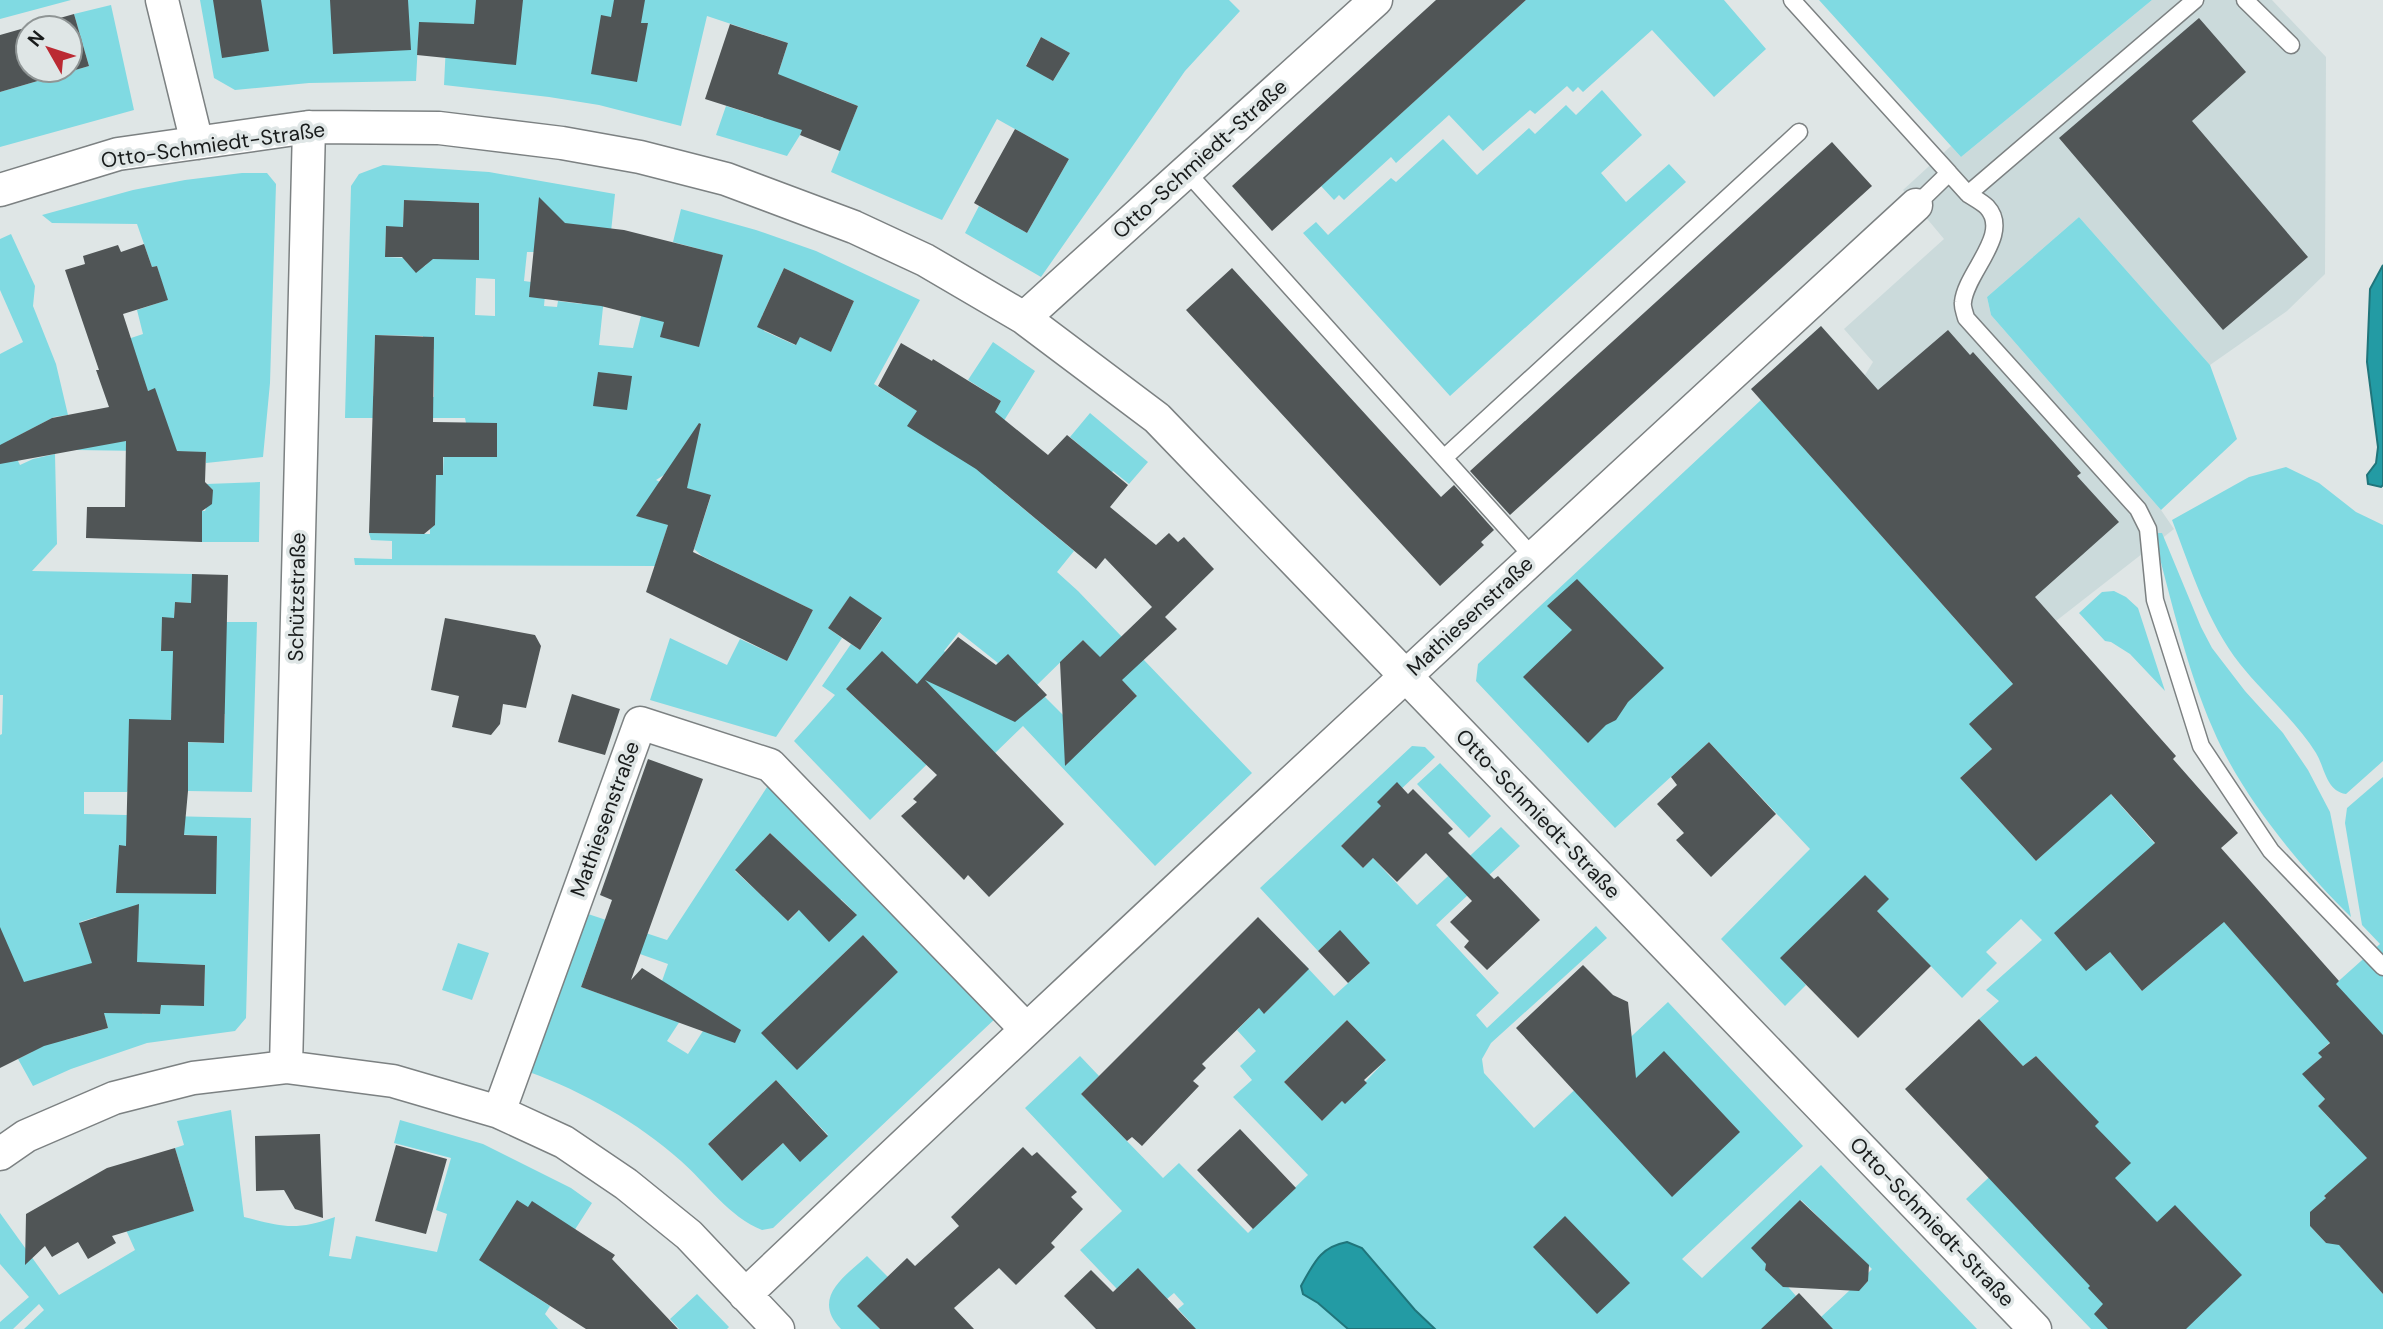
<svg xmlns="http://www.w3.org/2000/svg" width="2383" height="1329" viewBox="0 0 2383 1329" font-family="'DM Sans',sans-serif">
	<rect width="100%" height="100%" fill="#dfe6e6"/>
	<!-- built -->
	<path fill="#cbdadb" d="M2152,0H2272L2326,57L2325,274L2287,311L2210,365L2079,217L1987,297L1991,315L2161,510L2174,529L2056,621L2000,669L1751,389L1821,326L1865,375L1873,362L1844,329L1944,239L1903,190L1951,146L1961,157Z"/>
	<!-- green -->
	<path fill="#80dae2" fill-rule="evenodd" d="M0,0H71L0,19Z
		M200,0H1229L1240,11L1185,71L1041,277L965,233L979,206L1027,233L1069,159L997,119L942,220L831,172L858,106L819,90L800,135L787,156L716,135L726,106L764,118L788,43L707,16L681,126L599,105L549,97L444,85L447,24L419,23L416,81L309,83L235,90L214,78ZM1041,37L1070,53L1053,81L1026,65Z
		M1526,0H1724L1766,49L1714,97L1652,30L1583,92L1578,87L1573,92L1567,86L1535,114L1530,110L1483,151L1449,115L1396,163L1391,157L1344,200L1339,195L1334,200L1321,186Z
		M1819,0H2152L1961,157Z
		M111,5L134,110L0,147V92L89,66L74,14Z
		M1602,90L1642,135L1601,173L1626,202L1669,164L1686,182L1450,396L1303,233L1316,222L1328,235L1391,178L1396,182L1443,139L1477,175L1529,128L1535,134L1566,105L1576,115Z
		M383,165L489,172L615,194L599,345L633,348L641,316L722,255L673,242L681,209L756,230L816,251L920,300L874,384L974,446L1001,401L968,380L993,342L1035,371L985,451L1011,465L995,485L1074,551L1057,572L1078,591L1252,773L1155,866L1023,726L990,758L962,730L870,820L794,741L835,695L822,686L851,644L860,650L882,619L850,597L828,628L842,638L776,737L650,700L670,638L727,665L740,639L787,661L813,610L702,556L694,549L711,496L687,488L664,475L656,480L670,487L668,525L655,566L355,565L354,558L392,559V541L371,540L369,533L430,534V529L435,525V513L431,508V474H443L444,448L466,457H497V423H466L465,418H345L351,186L359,174ZM404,200L479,203L425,266C415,270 408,266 404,258L385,257L386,227H403ZM527,252H534L584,288L582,304L558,301L557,307L544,306L546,284L524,281ZM784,268L854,301L831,352L800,337L795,345L764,331L762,316ZM476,278L495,279V316L475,315ZM375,335L423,336V349H434V397L373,396ZM959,632L998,663L980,681L944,651ZM1083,640L1137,696L1090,742L1035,687ZM846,689L957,723L922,761Z
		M242,173H267L276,184L270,383L263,457L206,463V452L76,450L155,389L148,391L95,350L143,334L137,310L167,300L157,266L152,267L137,224L52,223L42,215L133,190L185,180Z
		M2079,217L2210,365L2237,439L2161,510L1991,315L1987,297Z
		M11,234L35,286L33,306L56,364L68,415L54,417L8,441L20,465L33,459L55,454L57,544L32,571L192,574L191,603L175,602L174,618H162L161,651H173V662L226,622H257L252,792L188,791L179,742L224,743L225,714L171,713V720L127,792H84V814L251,818L246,1018L235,1031L147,1043L71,1069L33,1086L18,1059L32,1052L0,973V735L2,734L3,695H0V354L23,342L0,290V239ZM142,833L217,836L215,894L141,893L119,846H141ZM96,917L138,919L90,956L80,922ZM150,963L205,965L204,1006L161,1005L160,1014H142ZM90,964L108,1028L66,1040Z
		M1761,400L2304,1012L2380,944L2362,925L2345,823L2347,808L2383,777V1101L2330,1042L2319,1053L2322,1057L2303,1074L2325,1099L2318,1106L2332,1121L2339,1115L2383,1175L2346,1177L2324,1196L2326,1198L2310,1219V1226L2326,1243L2336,1241L2383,1294V1329H2091L1966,1199L2054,1116L2058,1079L2036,1056L2023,1066L1979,1019L1999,1001L1986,990L2042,940L2021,919L1986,952L1997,963L1962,998L1877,911L1781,958L1806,985L1785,1006L1721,939L1810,849L1709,742L1615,828L1476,681L1478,664ZM1970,724L2091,811L2036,861L1960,778L1992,749ZM2206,937L2142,991L2110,952Z
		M1090,413L1148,462L1129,484L1113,471L1105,480L1083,448L1070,437Z
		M2286,467L2319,483L2356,512L2383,525V761L2346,794C2326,791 2325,768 2316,753C2297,722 2263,693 2240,664C2207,622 2191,569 2172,520L2249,477Z
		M260,482L259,542H202V511H205L213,490L206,484Z
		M2157,533H2162L2201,627L2212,648L2245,691L2283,733L2308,770L2330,812L2351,917C2300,867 2241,795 2213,729C2187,669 2172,603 2155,540Z
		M2114,591L2126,597L2138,608L2165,691L2130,654L2111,642L2105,641L2079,613L2102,592Z
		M1412,746L1425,747L1435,757L1341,846L1363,868L1373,858L1417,905L1501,827L1520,846L1436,925L1499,993L1476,1015L1487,1028L1596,926L1607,938L1491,1043L1482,1059L1484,1073L1534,1128L1668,1002L1803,1146L1682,1259L1702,1278L1821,1165L1977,1329H1833L1821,1317L1850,1290H1859L1868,1281V1273L1872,1269L1801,1200L1796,1204L1765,1270L1777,1281H1783L1796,1296L1788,1329H1182L1190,1322L1178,1309L1184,1304L1174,1293L1167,1299L1138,1269L1117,1289L1080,1250L1122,1211L1025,1108L1080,1056L1099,1076L1081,1094L1163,1178L1179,1163L1248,1233L1308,1175L1233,1097L1252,1080L1240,1066L1256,1051L1237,1030L1259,1008L1265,1013L1285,993L1280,988L1304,964L1334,996L1370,963L1340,931L1318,951L1260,888ZM1347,1020L1386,1060L1345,1103L1342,1101L1322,1121L1284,1082Z
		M1440,763L1491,816L1469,838L1417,784Z
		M769,784L998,1016L773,1228L762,1230C729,1217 707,1184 681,1161C637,1122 584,1092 529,1072L585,913L667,940ZM770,833L824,884L789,921L735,871ZM841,899L856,914L829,941L814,925ZM863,935L898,972L823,1044L783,1012ZM598,939L668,964L651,1012L581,987ZM693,1001L714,1014L688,1054L667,1041ZM776,1080L828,1135L801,1161L783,1143L742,1181L708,1144Z
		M458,943L489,953L472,1000L442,990Z
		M231,1110L244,1217C283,1227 295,1231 335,1217L329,1256L351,1259L356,1236L437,1252L447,1214L436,1210L451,1158L394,1143L400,1120L483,1144L571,1188L592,1203L533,1295L550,1306L545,1314L558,1329H24L44,1310L39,1304L13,1329H0V1322L29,1297L0,1264V1213L59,1295L135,1250L126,1230L194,1211L175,1148L184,1145L177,1121Z
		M867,1256L888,1277L858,1306L880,1329H841C811,1298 844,1277 867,1256Z
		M697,1294L729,1327L727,1329H679L670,1319Z"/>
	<!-- water -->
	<path fill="#239ba4" stroke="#20757b" stroke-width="2" d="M2383,265V485L2381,487L2368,484L2367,475L2376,463L2378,447L2367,362L2370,289Z
		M1347,1242L1362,1248L1415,1310L1435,1329H1348L1318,1303L1303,1294L1301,1286C1314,1263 1320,1247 1347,1242Z"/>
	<!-- building -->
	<path fill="#505556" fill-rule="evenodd" d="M213,0H261L269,51L222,58Z
		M330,0H408L411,50L333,54Z
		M476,0H523L516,65L417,55L419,22L474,24Z
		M614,0H645L641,23H648L637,82L591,74L601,15L611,17Z
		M1436,0H1526L1272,231L1232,186Z
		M74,14L89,66L0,92V35ZM28,28H70V70H28Z
		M2199,18L2246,72L2192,121L2308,257L2223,330L2059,138Z
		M730,24L788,43L778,74L858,106L840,151L800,135L802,130L705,99Z
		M1041,37L1070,53L1053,81L1026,66Z
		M1015,129L1069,159L1027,233L974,203Z
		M1832,142L1872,186L1510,515L1470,471Z
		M539,197L565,223L624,230L723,255L699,347L660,337L664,322L601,306L529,297Z
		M404,200L479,203V260L433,259L416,273L402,257H385L386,226L403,227Z
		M144,244L152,267L157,266L168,300L123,314L148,391L155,388L177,451L206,452L205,482L213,490L212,504L202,511V542L86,538L87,507H125L126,441L0,464V445L52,418L109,407L96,370H99L65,270L85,264L83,256L118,245L121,252Z
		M784,268L854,301L831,352L800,337L796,345L757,327Z
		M1232,268L1441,497L1454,485L1494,530L1481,542L1484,545L1440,586L1186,310Z
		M1821,326L1878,390L1948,330L1970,355L1973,352L2081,473L2077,476L2119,522L2035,597L2176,756L2173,759L2238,833L2221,848L2339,981L2336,984L2383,1035V1294L2339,1245L2326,1243L2310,1226V1212L2326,1198L2324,1196L2367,1158L2318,1106L2325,1099L2302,1074L2322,1057L2318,1053L2330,1043L2224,922L2142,991L2110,952L2086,971L2054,933L2155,843L2111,794L2036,861L1960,778L1992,749L1969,724L2013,684L1751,389Z
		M375,335L434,337L433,422L497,423V457H443V475H436L435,525L424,534L369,533Z
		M901,343L932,361L933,359L1001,401L995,412L1048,455L1067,435L1128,485L1110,507L1156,545L1169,533L1178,542L1184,537L1214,569L1165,617L1177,629L1122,680L1137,696L1065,766L1060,662L1083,640L1100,657L1152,607L1105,558L1096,569L976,469L907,426L917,411L878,386Z
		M598,372L632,376L627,410L593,406Z
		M699,423L701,424L687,488L711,495L693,552L813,610L787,661L646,592L668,525L636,516Z
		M192,574L228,575L224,743L188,742V791L184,835L217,836L216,894L116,893L119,845L126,846L129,719L171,720L173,651H161L162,617L174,618L175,602L191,603Z
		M1577,579L1664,668L1628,702L1616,720L1606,725L1588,743L1523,677L1572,630L1547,606Z
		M850,596L882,618L860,650L828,628Z
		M445,618L535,635L541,646L526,708L503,704L500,724L491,735L452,727L459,696L431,690Z
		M958,637L996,665L1008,654L1047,695L1015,722L925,680L1064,824L989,897L968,875L964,880L901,816L917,802L913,799L937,775L846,689L882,651L917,684Z
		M572,694L620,709L605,755L558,742Z
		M1709,742L1776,814L1711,877L1676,840L1684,833L1657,804L1677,785L1671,777Z
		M648,759L703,779L631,980L642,968L741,1030L735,1043L581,987L612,900L600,895Z
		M1397,782L1408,794L1413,789L1453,829L1448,833L1494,879L1498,876L1540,920L1487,970L1464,947L1469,941L1450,922L1472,901L1426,853L1397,882L1373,858L1363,868L1341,846L1381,806L1377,802Z
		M770,833L857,915L829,942L799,910L788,921L735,870Z
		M1865,875L1889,899L1877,911L1931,966L1858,1038L1780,958Z
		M139,904L137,962L205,965L204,1006L161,1005L160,1014L104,1013L108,1028L44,1046L0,1068V927L24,982L92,963L79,923Z
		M1258,917L1309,969L1264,1014L1259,1008L1202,1064L1206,1068L1193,1081L1199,1086L1142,1146L1132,1137L1127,1141L1081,1094Z
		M1340,930L1370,963L1348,983L1318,951Z
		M863,935L898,972L797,1070L761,1033Z
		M1583,965L1613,995L1628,1002L1636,1078L1664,1051L1740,1132L1672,1197L1516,1028Z
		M1979,1019L2023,1066L2036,1056L2099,1122L2095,1126L2131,1163L2115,1178L2157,1222L2175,1205L2242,1275L2186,1329H2108L2094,1314L2103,1304L2088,1288L2090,1286L1905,1089Z
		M1347,1020L1386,1060L1364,1080L1367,1083L1345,1104L1342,1101L1322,1121L1284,1082Z
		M776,1080L828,1136L800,1162L783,1143L742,1181L708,1144Z
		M1240,1129L1296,1188L1253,1229L1197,1170Z
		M320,1134L323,1218L295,1209L284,1190L256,1191L255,1136Z
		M396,1145L447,1159L426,1234L375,1221Z
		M1023,1147L1032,1156L1037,1152L1077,1192L1071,1197L1083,1209L1051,1243L1055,1247L1016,1285L999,1268L954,1308L974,1329H880L857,1306L907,1258L915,1266L959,1226L951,1217Z
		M175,1148L194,1211L112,1236L116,1243L88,1259L78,1242L52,1257L45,1246L25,1265L26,1214L107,1168Z
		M517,1200L528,1207L532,1201L615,1255L612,1259L678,1329H586L479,1260Z
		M1800,1200L1869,1265L1868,1281L1859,1291L1783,1287L1765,1270L1766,1264L1751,1248Z
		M1565,1216L1630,1283L1597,1314L1533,1247Z
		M1138,1268L1196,1329H1096L1064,1296L1091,1270L1113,1292Z
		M1799,1293L1833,1329H1761Z"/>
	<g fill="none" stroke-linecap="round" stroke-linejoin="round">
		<!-- service casing -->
		<g stroke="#7c8182" stroke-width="19">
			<path id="service" d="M1792,0L1949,173L1916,205
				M2245,0L2291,45
				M1186,171L1533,557
				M1949,173L1968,194L2195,0
				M1968,194C1974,198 1982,202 1987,207C2012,234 1966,272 1963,302C1962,307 1965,313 1966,318L2138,509L2148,529L2155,600L2201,746L2271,851L2383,967
				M1444,458L1799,132"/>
		</g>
		<!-- minor casing -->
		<g stroke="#7c8182" stroke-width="35">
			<path id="minor" d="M162,0L197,143
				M0,190L118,154L309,127L439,128L562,143L640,157L726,179L854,227L925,260L1024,318L1157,418L2035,1329
				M1024,318L1376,0
				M286,1067L309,127
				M499,1112L640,723L770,765L1026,1029
				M0,1154L26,1136L114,1098L193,1078L286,1067L393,1081L499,1112L564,1142L626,1184L689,1235L778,1329
				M745,1295C1132,928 1523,566 1916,205"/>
		</g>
		<!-- service -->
		<use href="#service" stroke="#fff" stroke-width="16"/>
		<!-- minor -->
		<use href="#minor" stroke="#fff" stroke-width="32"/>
	</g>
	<g text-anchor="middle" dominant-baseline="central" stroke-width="7" stroke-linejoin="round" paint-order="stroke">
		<!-- street labels -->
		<g font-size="21" fill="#181b1b" stroke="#dfe6e6">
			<text transform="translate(213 145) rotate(-8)">Otto-Schmiedt-Straße</text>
			<text transform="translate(1200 159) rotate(-42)">Otto-Schmiedt-Straße</text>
			<text transform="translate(297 597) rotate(-89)">Schützstraße</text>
			<text transform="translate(1470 616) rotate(-43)">Mathiesenstraße</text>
			<text transform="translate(1538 814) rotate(46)">Otto-Schmiedt-Straße</text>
			<text transform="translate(605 819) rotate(-70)">Mathiesenstraße</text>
			<text transform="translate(1932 1222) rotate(46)">Otto-Schmiedt-Straße</text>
		</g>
	</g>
	<!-- north arrow -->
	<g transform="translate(49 49) rotate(309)"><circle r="33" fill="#dfe6e6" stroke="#8f9595" stroke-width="2"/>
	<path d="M0-5L12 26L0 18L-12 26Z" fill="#bb2a33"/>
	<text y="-10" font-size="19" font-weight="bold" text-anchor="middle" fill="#181b1b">N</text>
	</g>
</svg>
